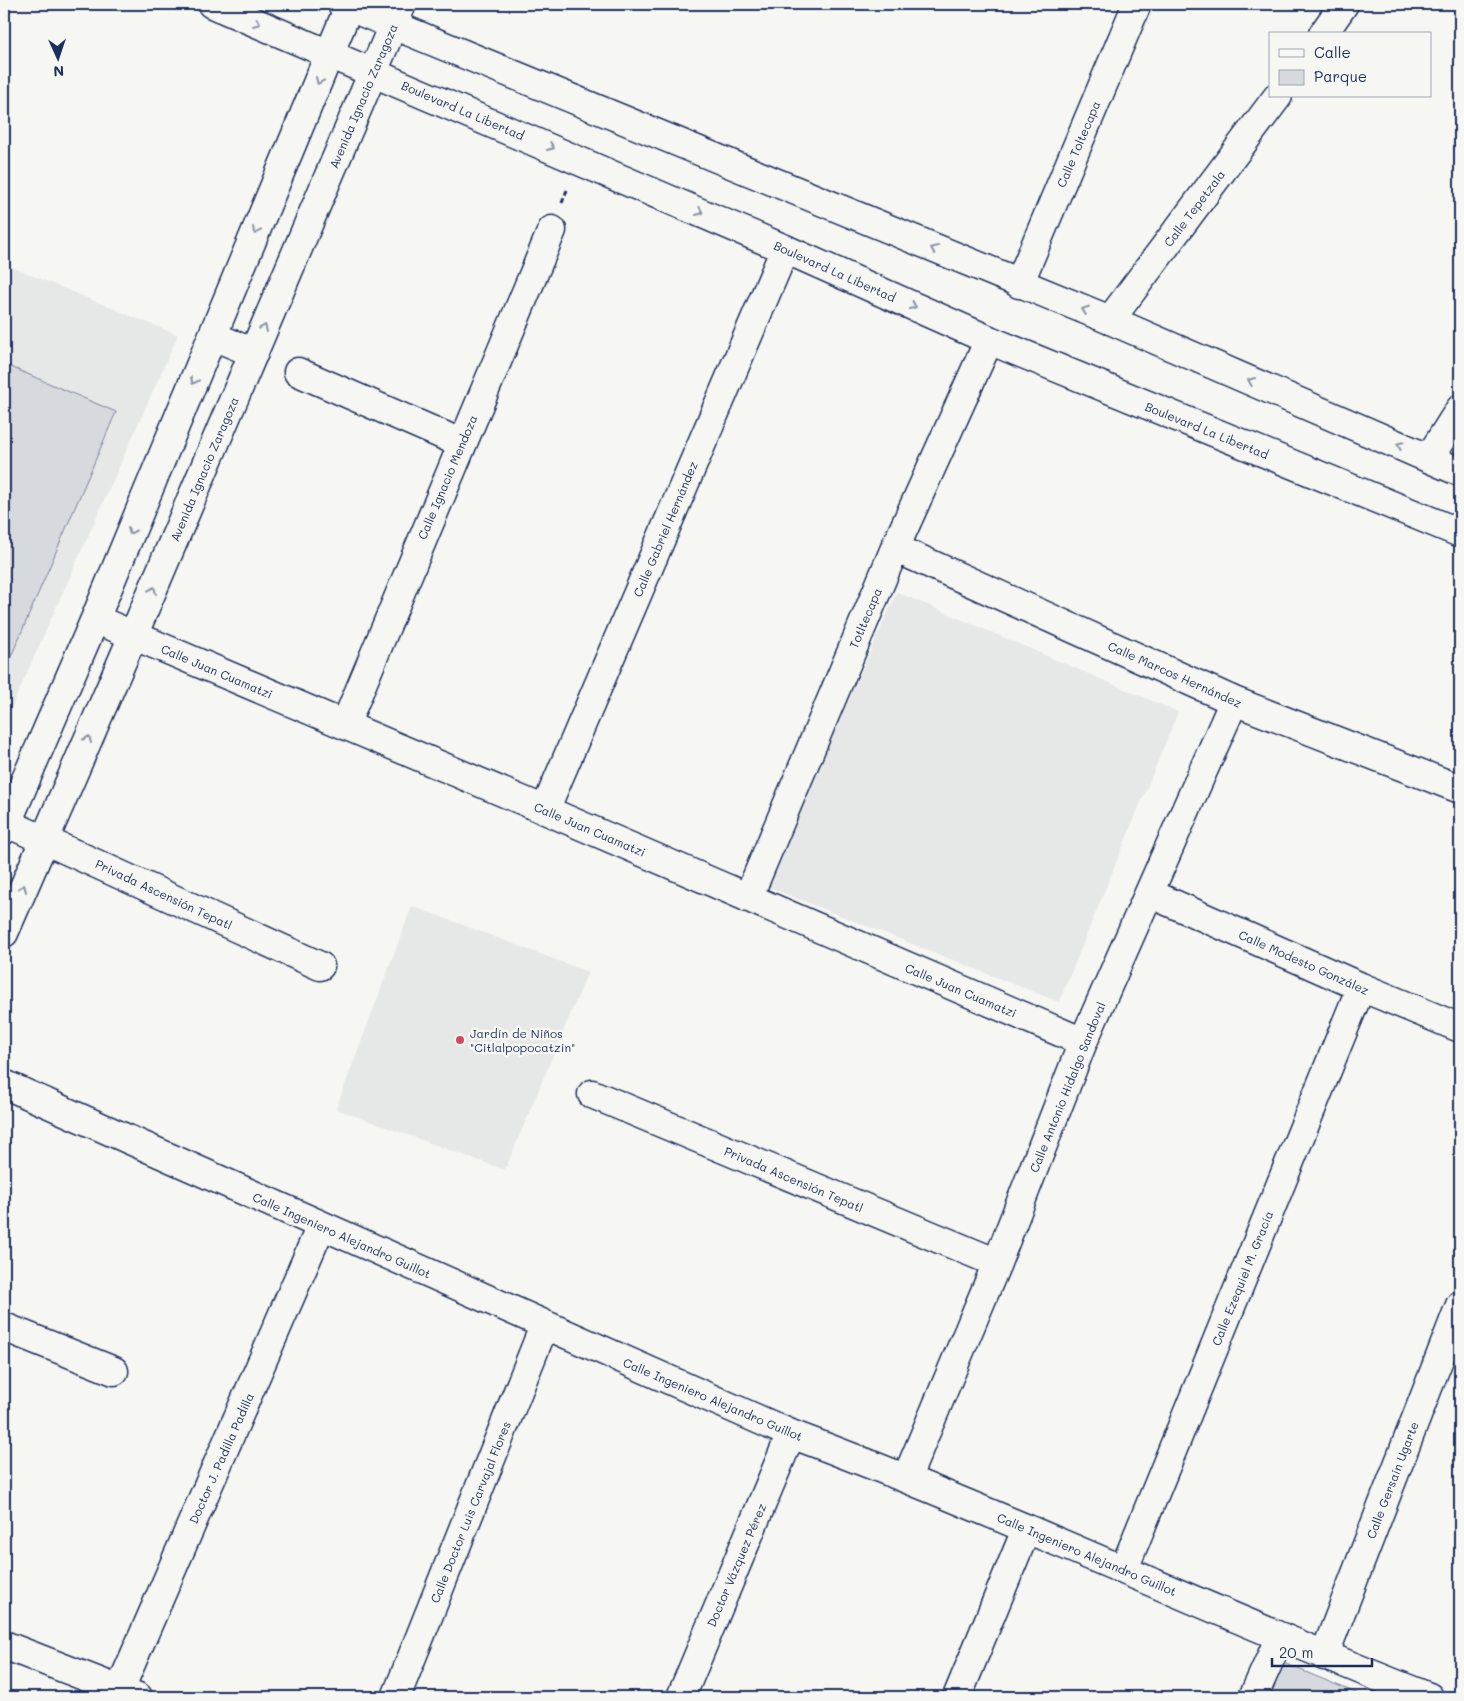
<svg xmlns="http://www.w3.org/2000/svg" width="1464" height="1701" viewBox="0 0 1464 1701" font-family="Mali,sans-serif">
	<rect width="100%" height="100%" fill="#f6f6f2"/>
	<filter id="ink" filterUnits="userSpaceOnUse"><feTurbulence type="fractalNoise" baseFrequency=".02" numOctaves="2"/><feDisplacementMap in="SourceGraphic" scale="10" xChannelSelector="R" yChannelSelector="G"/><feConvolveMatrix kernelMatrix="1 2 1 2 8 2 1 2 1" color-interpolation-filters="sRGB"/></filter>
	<g filter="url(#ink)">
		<!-- built -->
		<path fill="#e6e7e7" d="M4,264L178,335L4,724Z
			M897,592L1178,712L1059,1002L766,886Z
			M412,906L588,972L505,1170L336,1109Z"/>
		<!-- green -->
		<path fill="#d6d9dd" stroke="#78849e" d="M4,364L116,412L4,673Z
			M1279,1661L1366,1697H1265Z"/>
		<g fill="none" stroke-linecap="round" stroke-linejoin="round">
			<!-- street casing -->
			<g stroke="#1b2f5e" stroke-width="31">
				<path id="street" d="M1323,34L1344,4
					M1019,284L1137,4
					M1110,320L1278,96
					M213,336L254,353
					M298,372L461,443
					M1429,458L1460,409
					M895,548L1234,701L1460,789
					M95,619L545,810L1083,1042
					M345,725L552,230
					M545,810L785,249
					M7,823L320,966
					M4,830L95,619L350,4
					M1149,893L1361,987L1460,1028
					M748,898L895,548L989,340
					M4,933L133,636L402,4
					M4,1084L791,1434C1006,1514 1215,1614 1429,1697
					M592,1094L997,1263
					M4,1327L114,1371
					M907,1477L997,1263L1083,1042L1234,701
					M1124,1569L1361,987
					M4,1645L138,1697
					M1324,1656L1460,1305
					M120,1689L321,1226
					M396,1697L544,1326
					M681,1697L791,1434
					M957,1697L1026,1530
					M1253,1697L1280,1637"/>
			</g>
			<!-- secondary casing -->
			<g stroke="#1b2f5e" stroke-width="31">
				<path id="secondary" d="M212,4L785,249L989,340L1460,533
					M342,4L1110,320L1460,472"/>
			</g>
			<!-- path -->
			<path stroke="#1b2f5e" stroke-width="3" stroke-dasharray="5 4" stroke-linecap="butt" d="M562,203L567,190"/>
			<!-- street -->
			<use href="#street" stroke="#f6f6f2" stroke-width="28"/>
			<!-- secondary -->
			<use href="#secondary" stroke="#f6f6f2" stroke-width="28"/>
		</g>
		<!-- one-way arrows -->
		<defs><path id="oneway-chevron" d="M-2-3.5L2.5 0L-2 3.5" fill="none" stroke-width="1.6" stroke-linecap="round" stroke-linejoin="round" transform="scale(1.25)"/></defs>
		<g stroke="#8892a8">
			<use href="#oneway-chevron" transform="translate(257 23) rotate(23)"/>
			<use href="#oneway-chevron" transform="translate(319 81) rotate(113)"/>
			<use href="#oneway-chevron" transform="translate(551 147) rotate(23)"/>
			<use href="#oneway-chevron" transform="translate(700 212) rotate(23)"/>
			<use href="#oneway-chevron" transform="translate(256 231) rotate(113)"/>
			<use href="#oneway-chevron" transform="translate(934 249) rotate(-157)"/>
			<use href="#oneway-chevron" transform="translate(913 306) rotate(24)"/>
			<use href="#oneway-chevron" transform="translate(1085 310) rotate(-159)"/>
			<use href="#oneway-chevron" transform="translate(264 328) rotate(-67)"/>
			<use href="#oneway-chevron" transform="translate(194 381) rotate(113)"/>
			<use href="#oneway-chevron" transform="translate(1251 381) rotate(-157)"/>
			<use href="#oneway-chevron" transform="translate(1400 445) rotate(-157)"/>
			<use href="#oneway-chevron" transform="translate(131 531) rotate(113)"/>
			<use href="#oneway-chevron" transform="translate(153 590) rotate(-67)"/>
			<use href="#oneway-chevron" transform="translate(88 739) rotate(-66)"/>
			<use href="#oneway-chevron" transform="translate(23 888) rotate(-67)"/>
		</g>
	</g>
	<!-- markers -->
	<circle fill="#d1495b" stroke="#f6f6f2" stroke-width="2" cx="460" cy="1040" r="5"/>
	<g text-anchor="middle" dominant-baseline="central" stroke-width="5" stroke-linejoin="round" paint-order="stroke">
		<!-- street labels -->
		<g font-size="12" fill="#1b2f5e" stroke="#f6f6f2">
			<text transform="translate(363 96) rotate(-67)">Avenida Ignacio Zaragoza</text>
			<text transform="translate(463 110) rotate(23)">Boulevard La Libertad</text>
			<text transform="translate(1078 144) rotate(-67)">Calle Toltecapa</text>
			<text transform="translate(1194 208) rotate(-53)">Calle Tepetzala</text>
			<text transform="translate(835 271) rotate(24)">Boulevard La Libertad</text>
			<text transform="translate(1207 430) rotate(22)">Boulevard La Libertad</text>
			<text transform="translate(204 469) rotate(-67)">Avenida Ignacio Zaragoza</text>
			<text transform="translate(447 477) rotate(-67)">Calle Ignacio Mendoza</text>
			<text transform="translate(665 529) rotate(-67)">Calle Gabriel Hernández</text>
			<text transform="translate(865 618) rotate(-67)">Totltecapa</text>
			<text transform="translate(217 671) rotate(23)">Calle Juan Cuamatzi</text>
			<text transform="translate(1175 674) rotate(24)">Calle Marcos Hernández</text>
			<text transform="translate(590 829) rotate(23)">Calle Juan Cuamatzi</text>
			<text transform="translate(164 894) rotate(25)">Privada Ascensión Tepatl</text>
			<text transform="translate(1304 962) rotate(24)">Calle Modesto González</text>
			<text transform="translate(961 990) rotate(23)">Calle Juan Cuamatzi</text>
			<text transform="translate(1067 1087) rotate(-68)">Calle Antonio Hidalgo Sandoval</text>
			<text transform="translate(794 1179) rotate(23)">Privada Ascensión Tepatl</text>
			<text transform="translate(342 1235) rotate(24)">Calle Ingeniero Alejandro Guillot</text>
			<text transform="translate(1242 1278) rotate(-68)">Calle Ezequiel M. Gracía</text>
			<text transform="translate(713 1399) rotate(23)">Calle Ingeniero Alejandro Guillot</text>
			<text transform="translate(221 1458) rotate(-66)">Doctor J. Padilla Padilla</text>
			<text transform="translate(1392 1480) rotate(-69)">Calle Gersaín Ugarte</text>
			<text transform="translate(470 1512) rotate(-68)">Calle Doctor Luis Carvajal Flores</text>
			<text transform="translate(1087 1554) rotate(23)">Calle Ingeniero Alejandro Guillot</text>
			<text transform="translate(736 1565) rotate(-67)">Doctor Vázquez Pérez</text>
		</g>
		<!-- poi labels -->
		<g font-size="12" fill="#1b2f5e" stroke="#f6f6f2" text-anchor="start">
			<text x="470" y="1033">Jardín de Niños<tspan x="470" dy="14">"Citlalpopocatzin"</tspan></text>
		</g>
	</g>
	<!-- margin -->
	<rect width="1464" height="1701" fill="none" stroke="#f6f6f2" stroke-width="20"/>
	<rect x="10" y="10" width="1444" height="1681" fill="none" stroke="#1b2f5e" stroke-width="2" filter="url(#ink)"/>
	<!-- legend -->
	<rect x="1269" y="32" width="162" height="65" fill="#f6f6f2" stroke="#9ea6b7"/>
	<rect x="1279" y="49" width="25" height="8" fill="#f6f6f2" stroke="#9ea6b7"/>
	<text x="1314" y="58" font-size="15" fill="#1b2f5e">Calle</text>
	<rect x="1279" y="70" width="25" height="15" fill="#d6d9dd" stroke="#9ea6b7"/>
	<text x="1314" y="82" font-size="15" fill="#1b2f5e">Parque</text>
	<!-- north arrow -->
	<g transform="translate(58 58) rotate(177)" stroke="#f6f6f2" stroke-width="4" paint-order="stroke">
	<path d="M0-4L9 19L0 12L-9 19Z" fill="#1b2f5e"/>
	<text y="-8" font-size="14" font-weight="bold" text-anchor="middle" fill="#1b2f5e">N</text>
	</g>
	<!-- scale -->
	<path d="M1272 1658v8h100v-8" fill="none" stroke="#1b2f5e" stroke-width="2.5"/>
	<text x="1279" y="1658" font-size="15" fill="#1b2f5e" stroke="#f6f6f2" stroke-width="4" paint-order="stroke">20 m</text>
</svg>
